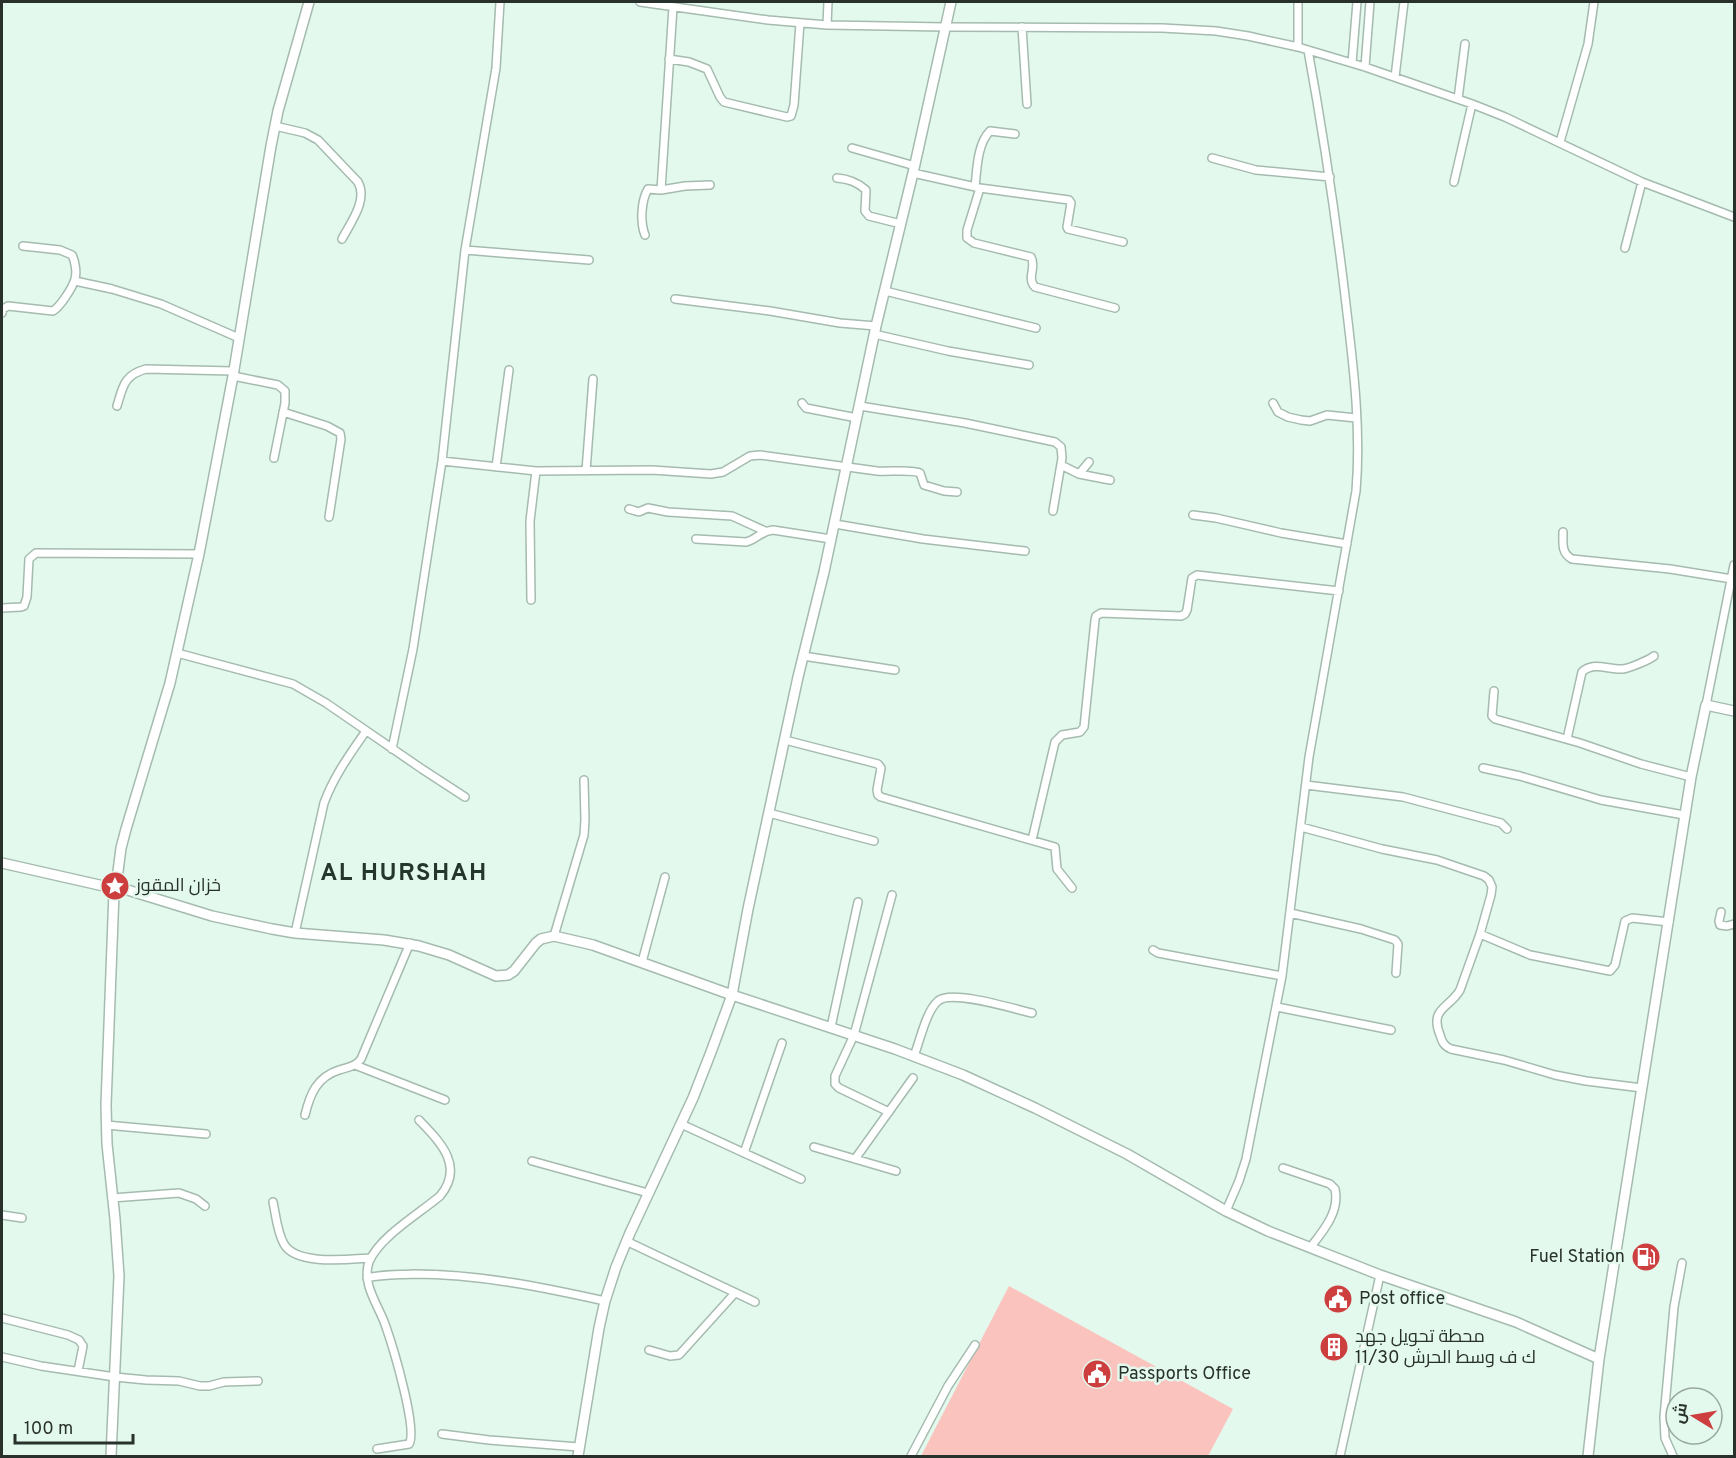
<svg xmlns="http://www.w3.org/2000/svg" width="1736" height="1458" viewBox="0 0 1736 1458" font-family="Overpass,Cairo,sans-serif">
	<rect width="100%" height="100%" fill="#e3f9ed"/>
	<!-- green -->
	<path fill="#fbc3be" d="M1009,1286L1233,1409L1208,1456H921Z"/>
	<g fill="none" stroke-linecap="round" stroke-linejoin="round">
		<!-- street casing -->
		<g stroke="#a5bbaf" stroke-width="10">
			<path id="street" d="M640,2L768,20L827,25L945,27L1162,28L1216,31L1248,36L1298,47L1365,67L1472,104L1505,117L1642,182L1734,217
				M1298,2V47
				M827,25L828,2
				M1022,27L1027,104
				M669,59L689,62L707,69L720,97L724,102L787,117L791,116L794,105L800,23
				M1352,63L1357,2
				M1365,67L1370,2
				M1395,77L1404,2
				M1458,99L1465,44
				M275,126L305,133L318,140L358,182C368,200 351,222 342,239
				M1560,142L1588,44L1594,2
				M852,148L915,166
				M1212,158L1256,170L1330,177
				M913,173L980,188L967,230V238L974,243L1031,257C1037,267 1026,278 1035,287L1115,308
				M837,178C849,179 857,182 866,190L865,211L869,216L901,224
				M1454,182L1472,104
				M975,187C977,170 977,144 990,131L1015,134
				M980,188L1069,200L1071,203L1067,227L1068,229L1123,242
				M661,190L685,186L710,185
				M645,235C640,222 641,201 648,189L661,190L673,7
				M1625,248L1642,182
				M465,250L589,260
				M75,281L112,289L161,304L239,338
				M885,291L1036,328
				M675,299L770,311L840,323L876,326
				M2,313L3,309L8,306L53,311C60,307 73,287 75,279C77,272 75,261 72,255L60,250L23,246
				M874,334L948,351L1029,365
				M233,376L278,385L285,391V403L274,458
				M802,403L806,408L857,418
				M1273,403L1278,412L1288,417L1301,420L1310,421L1327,415L1356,418
				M117,406C123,386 124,375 146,369L233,371
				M860,406L965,423L1055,442L1061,447L1062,458L1053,511
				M283,412L327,426L340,433L341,439L329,517
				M442,461L536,471L652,470L711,474L723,472L750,456L760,455L877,471C888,472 913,469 920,473L924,485L944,491L957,492
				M1061,465L1079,474L1089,462
				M496,467L509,370
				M586,471L593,379
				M1079,474L1110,480
				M629,509C644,513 634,513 648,508L668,512L732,516L765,531
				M1193,515L1216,518L1281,533L1347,544
				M835,524L923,539L1025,551
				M1563,532C1563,543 1561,553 1572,559L1670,569L1732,579
				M696,539L746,542C756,540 761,531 773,530L831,539
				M531,600L530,521L536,471
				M2,608L21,607L24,606L27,597L29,559L36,553L199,554
				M177,653L293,684L326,703L422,769L465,797
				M803,656L895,670
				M1494,691L1492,716L1495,719L1580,743L1641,764L1691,777
				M1706,705L1734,565
				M1567,739L1582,672C1594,661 1608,670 1623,669C1630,668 1649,660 1654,656
				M785,740L878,764L881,768L877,790L878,795L881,797L1055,847L1057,869L1072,888
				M392,749L413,649L442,461L465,250L496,68L500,2
				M1483,768L1520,776L1601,800L1684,815
				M1306,785L1403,797L1501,823L1507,829
				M769,813L874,841
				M1301,827L1382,849L1437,860L1484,876L1489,880L1492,887L1491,895L1480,934L1460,990C1450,1008 1429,1008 1440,1035C1442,1042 1444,1046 1451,1049L1504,1060L1555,1075L1586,1081L1642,1088
				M1032,840L1055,742L1062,735L1080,732L1084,727L1095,620L1096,616L1101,613L1181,616L1185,614L1187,610L1192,578L1197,575L1339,591
				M1721,912L1719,921L1720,925L1727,926L1734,924
				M1290,913L1361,929L1395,940L1398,944L1396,973
				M295,933L324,803C334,776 350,754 366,731
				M1480,934L1530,955L1610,971L1615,965L1625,921L1632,918L1669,922
				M554,936L584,835L585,820L584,780
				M1153,950L1158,953L1282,976
				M642,962L665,877
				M1277,1007L1391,1030
				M831,1027L858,902
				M914,1056C920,1041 926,1011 938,1001C951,989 1014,1009 1032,1013
				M355,1065L445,1100
				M889,1112L839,1088L835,1084V1076L854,1035L892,895
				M305,1115C310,1094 317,1077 339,1070C348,1067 355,1067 361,1059L410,943
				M681,1124L801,1179
				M106,1125L206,1134
				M814,1147L896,1171
				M744,1153L782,1043
				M855,1159L913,1078
				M532,1161L648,1193
				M1283,1168L1330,1184L1335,1189C1340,1212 1323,1231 1310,1248
				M112,1198L179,1193L196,1199L205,1206
				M273,1202C276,1216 277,1232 284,1244C296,1266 350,1259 371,1258
				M1226,1211L1239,1181L1246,1159L1282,976L1309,757L1356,491C1361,432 1354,371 1347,313C1337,225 1324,138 1308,50
				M2,1215L22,1218
				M626,1241L755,1302
				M367,1278C383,1274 398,1275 413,1274C478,1274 542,1287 605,1301
				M2,1318L68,1335L79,1340L83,1346L78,1371
				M649,1350L670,1356L679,1355L735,1293
				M2,1357L41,1366L115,1377L146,1380L179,1381L200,1386H209L224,1382L258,1381
				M442,1434L489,1440L579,1447
				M377,1449L409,1444C418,1430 393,1347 386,1327C380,1307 361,1285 369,1262C379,1237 420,1213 440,1196C465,1166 440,1142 419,1120
				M911,1456L948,1386L975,1345
				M1340,1456L1380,1275
				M1673,1456L1665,1438L1664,1417L1674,1307L1682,1263"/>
		</g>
		<!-- secondary casing -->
		<g stroke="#a5bbaf" stroke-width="12">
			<path id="secondary" d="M2,863L108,887
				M117,879L121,848L126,829L170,683L199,554L233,376L271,146L278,111L309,2
				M121,888L212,916L272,929L295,933L384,940L419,946L449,955L496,976L508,975L514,971L536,943L541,939L554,936L593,945L732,995L895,1049L963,1075L1035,1108L1127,1154L1226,1211L1268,1231L1380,1275L1516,1322L1599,1359
				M111,1456L119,1276L115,1219L107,1144L106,1105L114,892
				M578,1456L599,1328L605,1301L616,1267L630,1233L693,1098L711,1052L732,995L748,909L798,677L824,572L876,326L913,173L951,2
				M1588,1456L1599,1359L1691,777L1706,705L1734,711"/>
		</g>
		<!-- street -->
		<use href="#street" stroke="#fff" stroke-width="7"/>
		<!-- secondary -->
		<use href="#secondary" stroke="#fff" stroke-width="9"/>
	</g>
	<!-- icons -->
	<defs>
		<g id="sight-disc" transform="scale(1.5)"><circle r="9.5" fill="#cd3e3f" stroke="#e3f9ed"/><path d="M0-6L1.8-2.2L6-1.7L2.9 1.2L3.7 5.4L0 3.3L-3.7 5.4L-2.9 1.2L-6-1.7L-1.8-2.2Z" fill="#fff"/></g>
		<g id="fuel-disc" transform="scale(1.5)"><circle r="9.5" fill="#cd3e3f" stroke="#e3f9ed"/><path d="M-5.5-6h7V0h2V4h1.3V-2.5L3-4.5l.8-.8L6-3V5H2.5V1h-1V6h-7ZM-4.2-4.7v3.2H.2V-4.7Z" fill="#fff"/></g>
		<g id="civic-disc" transform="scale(1.5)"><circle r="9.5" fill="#cd3e3f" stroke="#e3f9ed"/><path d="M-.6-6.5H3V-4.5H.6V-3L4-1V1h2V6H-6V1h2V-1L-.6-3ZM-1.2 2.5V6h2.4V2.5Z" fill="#fff"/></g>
		<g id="building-disc" transform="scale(1.5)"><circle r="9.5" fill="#cd3e3f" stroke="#e3f9ed"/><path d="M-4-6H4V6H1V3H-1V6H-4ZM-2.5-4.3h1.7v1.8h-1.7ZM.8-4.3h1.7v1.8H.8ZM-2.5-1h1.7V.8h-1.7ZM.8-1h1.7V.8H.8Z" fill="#fff"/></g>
	</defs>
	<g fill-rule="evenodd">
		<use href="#sight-disc" x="115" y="886"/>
		<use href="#fuel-disc" x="1646" y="1257"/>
		<use href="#civic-disc" x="1338" y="1299"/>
		<use href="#building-disc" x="1334" y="1347"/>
		<use href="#civic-disc" x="1097" y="1374"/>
	</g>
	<g text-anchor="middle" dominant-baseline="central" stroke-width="5" stroke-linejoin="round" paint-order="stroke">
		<!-- poi labels -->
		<g font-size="18" fill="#29312c" stroke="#e3f9ed" text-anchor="start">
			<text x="136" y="886">خزان المقوز</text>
			<text x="1625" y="1257" text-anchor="end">Fuel Station</text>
			<text x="1359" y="1299">Post office</text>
			<text x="1355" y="1337">محطة تحويل جهد<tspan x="1355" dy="21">11/30 ك ف وسط الحرش</tspan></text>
			<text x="1118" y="1374">Passports Office</text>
		</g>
		<!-- district labels -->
		<g font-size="24" font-weight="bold" letter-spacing="1.5" fill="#25372d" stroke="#e3f9ed">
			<text x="404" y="874">AL HURSHAH</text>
		</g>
	</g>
	<!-- border -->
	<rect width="1736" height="1458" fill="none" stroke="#29312c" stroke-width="6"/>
	<!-- north arrow -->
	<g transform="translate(1694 1416) rotate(281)"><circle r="28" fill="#e3f9ed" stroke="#99a9a0" stroke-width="1.5"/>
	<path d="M0-4.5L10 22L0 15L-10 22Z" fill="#cd3e3f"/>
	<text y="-9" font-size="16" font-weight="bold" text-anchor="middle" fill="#29312c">ش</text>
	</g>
	<!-- scale -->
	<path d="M15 1434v9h118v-9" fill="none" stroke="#29312c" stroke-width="3"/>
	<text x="24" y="1434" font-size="18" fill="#29312c" stroke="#e3f9ed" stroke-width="4.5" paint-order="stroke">100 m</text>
</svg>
